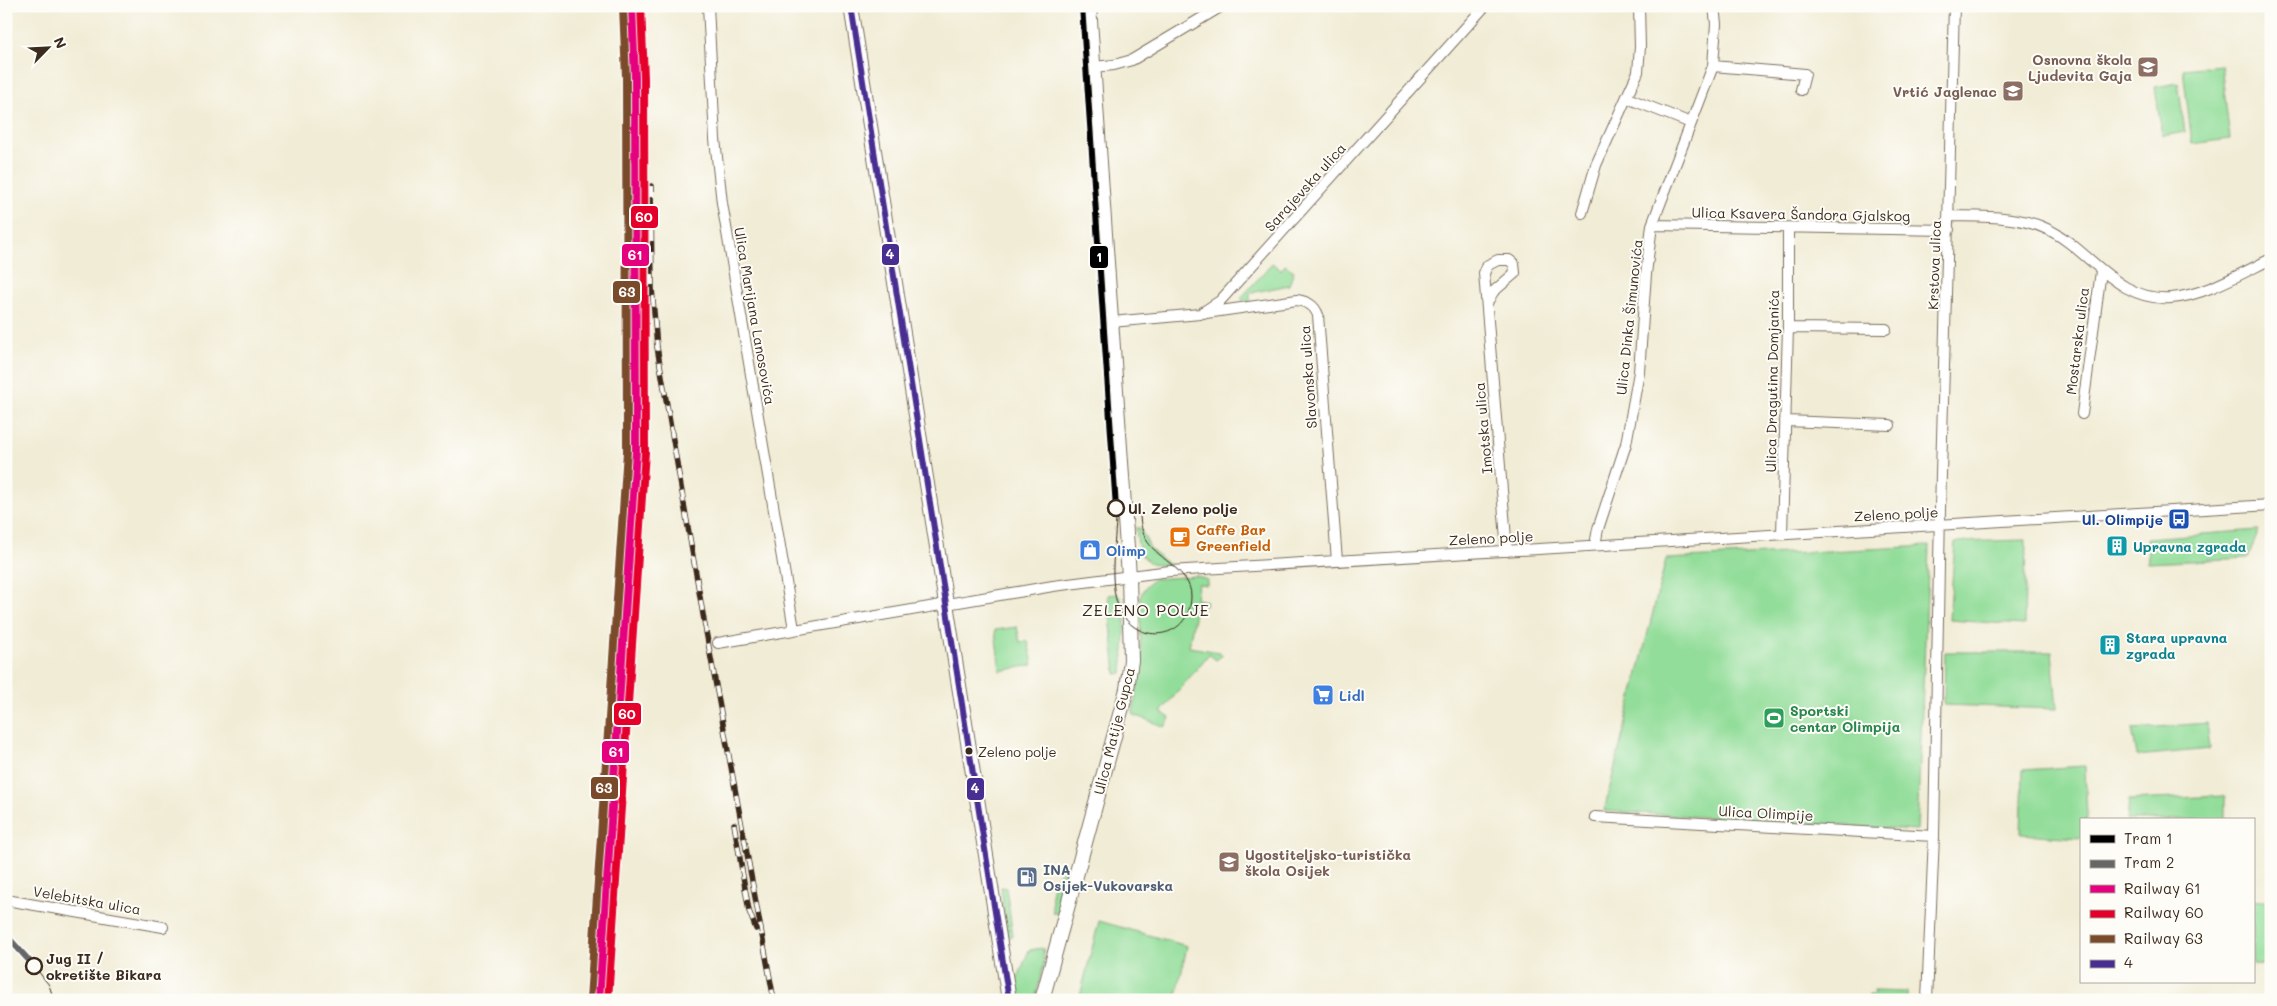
<svg xmlns="http://www.w3.org/2000/svg" width="2277" height="1006" viewBox="0 0 2277 1006" font-family="Mali,sans-serif">
	<rect width="100%" height="100%" fill="#fdfcf7"/>
	<filter id="ink" filterUnits="userSpaceOnUse"><feTurbulence type="fractalNoise" baseFrequency=".02" numOctaves="2"/><feDisplacementMap in="SourceGraphic" scale="10" xChannelSelector="R" yChannelSelector="G"/><feConvolveMatrix kernelMatrix="1 2 1 2 8 2 1 2 1" color-interpolation-filters="sRGB"/></filter>
	<filter id="wash" filterUnits="userSpaceOnUse"><feTurbulence type="fractalNoise" baseFrequency=".0096" numOctaves="4" result="noise"/><feDisplacementMap in="SourceGraphic" scale="20" xChannelSelector="R" yChannelSelector="G"/><feGaussianBlur stdDeviation="1.12" result="paint"/><feColorMatrix in="noise" values="0 0 0 0 0 0 0 0 0 0 0 0 0 0 0 0 0 1.4 0 .05"/><feComposite in="paint" operator="in"/></filter>
	<g filter="url(#wash)">
		<rect width="100%" height="100%" fill="#f1ecd5"/>
		<!-- green -->
		<path fill="#92dd99" stroke="#66845c" d="M2221,65L2230,139L2192,144L2183,69Z
			M2178,83L2185,132L2162,136L2155,87Z
			M1272,263L1281,270L1285,265L1294,271L1289,285L1250,293V301L1245,302L1241,298Z
			M1136,528H1140L1151,550L1168,564V566C1139,564 1139,554 1136,528Z
			M2259,530L2248,558L2148,563L2147,538Z
			M2026,540L2024,625L1949,620L1955,542Z
			M1929,546L1917,830L1604,811L1666,559Z
			M1197,576L1207,580V585L1198,584L1196,599L1206,601L1205,606L1196,605L1189,647L1219,652L1223,655L1216,660L1209,654L1161,712L1170,718L1165,727L1134,715L1133,712L1141,662L1140,597L1144,589L1153,579Z
			M1117,594C1131,606 1123,654 1122,673L1116,674L1108,595Z
			M1017,627L1020,642L1028,641L1033,665L1000,671L995,630Z
			M1945,652H2052L2057,709L1944,705Z
			M2207,723L2210,749L2137,756L2132,729Z
			M2085,766L2087,820H2081V838L2021,834L2023,770Z
			M2225,796V820H2127L2129,800Z
			M1067,866L1071,868L1059,913H1053C1050,892 1050,880 1067,866Z
			M1001,887L1006,888L1013,936L1007,937Z
			M2253,900L2271,902L2270,965L2253,964Z
			M1099,921L1187,946L1176,1000H1079Z
			M1043,948L1044,963L1035,1000H1017L1016,983L1029,950Z
			M1874,991L1907,992V1000H1869V995H1874Z"/>
	</g>
	<g filter="url(#ink)">
		<g fill="none" stroke-linecap="round" stroke-linejoin="round">
			<!-- minor casing -->
			<g stroke="#7b6e5e" stroke-width="12">
				<path id="minor" d="M708,6L715,139L722,203L794,629
					M1713,66L1805,74L1801,90
					M1093,67L1114,65L1132,60L1222,6
					M1627,98L1691,123
					M1582,213L1596,165L1638,72L1640,47L1639,6
					M1949,216C1981,217 2018,215 2047,229C2089,248 2116,302 2171,298C2203,296 2242,273 2271,259
					M1652,225L1949,230
					M1487,303L1493,292L1515,273L1514,264L1509,260H1498L1488,265L1484,273L1507,551
					M1206,313L1297,300C1308,302 1314,305 1318,315L1337,561
					M1111,322L1200,314L1220,301L1485,6
					M1788,328L1886,329
					M2082,414L2101,271
					M1785,421L1890,425
					M1782,534L1788,328V228
					M1595,545L1598,529L1626,444L1639,372L1646,274L1652,225L1713,66L1716,24L1714,6
					M718,643L1053,586L1170,571L2271,505
					M1595,817L1934,836
					M6,900L163,927
					M1927,1000L1934,836L1940,510L1954,6"/>
			</g>
			<!-- secondary casing -->
			<g stroke="#7b6e5e" stroke-width="16">
				<path id="secondary" d="M851,6L1009,1000
					M1042,1000L1127,689L1131,660L1129,576L1089,6"/>
			</g>
			<!-- minor -->
			<use href="#minor" stroke="#fff" stroke-width="10"/>
			<!-- secondary -->
			<use href="#secondary" stroke="#fff" stroke-width="14"/>
			<!-- tram -->
			<path stroke="#3b2a1e" stroke-width="1" d="M1116,508C1117,538 1108,574 1117,603C1132,648 1191,642 1191,596C1191,571 1159,560 1147,541C1140,530 1140,516 1139,504
				M34,966L49,985L54,1000"/>
			<!-- rail casing -->
			<g stroke="#3b2a1e" stroke-width="5.5">
				<path id="rail" d="M651,186L652,288L657,347L705,626L774,1000
					M734,824L749,911L756,929"/>
			</g>
			<!-- rail -->
			<use href="#rail" stroke="#fdfcf7" stroke-width="4" stroke-dasharray="11" stroke-linecap="butt"/>
			<!-- bus-1 casing -->
			<g stroke="#fdfcf7" stroke-width="10">
				<path id="bus-1" d="M851,6L1009,1000"/>
			</g>
			<!-- bus-1 -->
			<use href="#bus-1" stroke="#492e92" stroke-width="6"/>
			<!-- rail-1 casing -->
			<g stroke="#fdfcf7" stroke-width="11">
				<path id="rail-1" d="M599,1000L636,451L635,78L632,6"/>
			</g>
			<!-- rail-2 casing -->
			<g stroke="#fdfcf7" stroke-width="11">
				<path id="rail-2" d="M608,1000L645,452L644,78L641,6"/>
			</g>
			<!-- rail-3 casing -->
			<g stroke="#fdfcf7" stroke-width="11">
				<path id="rail-3" d="M590,999L627,451L626,78L623,6"/>
			</g>
			<!-- rail-1 -->
			<use href="#rail-1" stroke="#e5007d" stroke-width="8"/>
			<!-- rail-2 -->
			<use href="#rail-2" stroke="#e4002b" stroke-width="8"/>
			<!-- rail-3 -->
			<use href="#rail-3" stroke="#7a4b2a" stroke-width="8"/>
			<!-- tram-1 casing -->
			<g stroke="#fdfcf7" stroke-width="10">
				<path id="tram-1" d="M1082,6L1116,508"/>
			</g>
			<!-- tram-2 casing -->
			<g stroke="#fdfcf7" stroke-width="10">
				<path id="tram-2" d="M6,935L34,966"/>
			</g>
			<!-- tram-1 -->
			<use href="#tram-1" stroke="#000" stroke-width="6"/>
			<!-- tram-2 -->
			<use href="#tram-2" stroke="#666" stroke-width="6"/>
		</g>
	</g>
	<!-- icons -->
	<defs>
		<g id="school-square" transform="scale(1.125)"><rect x="-9" y="-9" width="18" height="18" rx="4" fill="#8d6e63" stroke="#fdfcf7"/><path d="M0-5L7-2L0 1L-7-2ZM-4 1L0 2.5L4 1V4Q0 6-4 4Z" fill="#fff"/></g>
		<g id="bus-square" transform="scale(1.125)"><rect x="-9" y="-9" width="18" height="18" rx="4" fill="#1a4fb4" stroke="#fdfcf7"/><path d="M-5-6H5V4H4V6H2V4H-2V6H-4V4H-5ZM-3.5-4V0h7V-4ZM-3.5 1.2v1.5H-2V1.2ZM2 1.2v1.5H3.5V1.2Z" fill="#fff"/></g>
		<g id="cafe-square" transform="scale(1.125)"><rect x="-9" y="-9" width="18" height="18" rx="4" fill="#e8710a" stroke="#fdfcf7"/><path d="M-5.5-4.5H6V0H3Q3 3.5 0 3.5H-2.5Q-5.5 3.5-5.5 0ZM3-3.2v2h1.7v-2ZM-6 4.5H4V6H-6Z" fill="#fff"/></g>
		<g id="building-square" transform="scale(1.125)"><rect x="-9" y="-9" width="18" height="18" rx="4" fill="#0f9aa8" stroke="#fdfcf7"/><path d="M-4-6H4V6H1V3H-1V6H-4ZM-2.5-4.3h1.7v1.8h-1.7ZM.8-4.3h1.7v1.8H.8ZM-2.5-1h1.7V.8h-1.7ZM.8-1h1.7V.8H.8Z" fill="#fff"/></g>
		<g id="shop-square" transform="scale(1.125)"><rect x="-9" y="-9" width="18" height="18" rx="4" fill="#3f7fe0" stroke="#fdfcf7"/><path d="M-5-2.5h2.3a2.7 3.5 0 0 1 5.4 0H5L5.5 6h-11ZM-1.5-2.5h3a1.5 2.3 0 0 0-3 0Z" fill="#fff"/></g>
		<g id="supermarket-square" transform="scale(1.125)"><rect x="-9" y="-9" width="18" height="18" rx="4" fill="#3f7fe0" stroke="#fdfcf7"/><path d="M-6-5.5h2.5l.6 2H6L4.5 2H-2.5L-4.4-4H-6ZM-1.5 3.2a1.3 1.3 0 1 0 .1 0ZM3 3.2a1.3 1.3 0 1 0 .1 0Z" fill="#fff"/></g>
		<g id="stadium-square" transform="scale(1.125)"><rect x="-9" y="-9" width="18" height="18" rx="4" fill="#2e9e5b" stroke="#fdfcf7"/><path d="M0-5a6.5 5 0 1 0 0 10a6.5 5 0 1 0 0-10ZM-3.5-1.8h7v3.6h-7Z" fill="#fff"/></g>
		<g id="fuel-square" transform="scale(1.125)"><rect x="-9" y="-9" width="18" height="18" rx="4" fill="#5c6f8a" stroke="#fdfcf7"/><path d="M-5.5-6h7V0h2V4h1.3V-2.5L3-4.5l.8-.8L6-3V5H2.5V1h-1V6h-7ZM-4.2-4.7v3.2H.2V-4.7Z" fill="#fff"/></g>
	</defs>
	<g fill-rule="evenodd">
		<use href="#school-square" x="2148" y="67"/>
		<use href="#school-square" x="2013" y="91"/>
		<use href="#bus-square" x="2179" y="519"/>
		<use href="#cafe-square" x="1180" y="537"/>
		<use href="#building-square" x="2117" y="546"/>
		<use href="#shop-square" x="1090" y="550"/>
		<use href="#building-square" x="2110" y="645"/>
		<use href="#supermarket-square" x="1323" y="695"/>
		<use href="#stadium-square" x="1774" y="718"/>
		<use href="#school-square" x="1229" y="862"/>
		<use href="#fuel-square" x="1027" y="877"/>
	</g>
	<!-- markers -->
	<g fill="#fdfcf7" stroke="#3b2a1e" stroke-width="2.5">
		<circle cx="1116" cy="508" r="8"/>
		<circle cx="34" cy="966" r="8"/>
	</g>
	<circle fill="#3b2a1e" stroke="#fdfcf7" stroke-width="2" cx="969" cy="751" r="4.5"/>
	<g text-anchor="middle" dominant-baseline="central" stroke-width="4" stroke-linejoin="round" paint-order="stroke">
		<!-- bus labels -->
		<g font-size="13" fill="#3b2a1e" stroke="#fdfcf7" text-anchor="start">
			<text x="978" y="751">Zeleno polje</text>
		</g>
		<!-- education labels -->
		<g font-size="14" font-weight="bold" fill="#785e54" stroke="#fdfcf7" text-anchor="end">
			<text x="2132" y="59">Osnovna škola<tspan x="2132" dy="16">Ljudevita Gaja</tspan></text>
			<text x="1997" y="91">Vrtić Jaglenac</text>
			<text x="1245" y="854" text-anchor="start">Ugostiteljsko-turistička<tspan x="1245" dy="16">škola Osijek</tspan></text>
		</g>
		<!-- street labels -->
		<g font-size="14" fill="#3b2a1e" stroke="#fdfcf7">
			<text transform="translate(1305 187) rotate(-48)">Sarajevska ulica</text>
			<text transform="translate(1801 214) rotate(1)">Ulica Ksavera Šandora Gjalskog</text>
			<text transform="translate(1934 265) rotate(-88)">Krstova ulica</text>
			<text transform="translate(755 316) rotate(80)">Ulica Marijana Lanosovića</text>
			<text transform="translate(1629 317) rotate(-84)">Ulica Dinka Šimunovića</text>
			<text transform="translate(2077 341) rotate(-83)">Mostarska ulica</text>
			<text transform="translate(1308 377) rotate(-94)">Slavonska ulica</text>
			<text transform="translate(1772 381) rotate(-89)">Ulica Dragutina Domjanića</text>
			<text transform="translate(1483 428) rotate(-95)">Imotska ulica</text>
			<text transform="translate(1896 514) rotate(-3)">Zeleno polje</text>
			<text transform="translate(1491 538) rotate(-3)">Zeleno polje</text>
			<text transform="translate(1114 731) rotate(-76)">Ulica Matije Gupca</text>
			<text transform="translate(1766 813) rotate(3)">Ulica Olimpije</text>
			<text transform="translate(87 900) rotate(10)">Velebitska ulica</text>
		</g>
		<!-- stop labels -->
		<g font-size="14" font-weight="bold" fill="#3b2a1e" stroke="#fdfcf7" text-anchor="start">
			<text x="1128" y="508">Ul. Zeleno polje</text>
			<text x="46" y="958">Jug II /<tspan x="46" dy="16">okretište Bikara</tspan></text>
		</g>
		<!-- transit labels -->
		<g font-size="14" font-weight="bold" fill="#164399" stroke="#fdfcf7" text-anchor="end">
			<text x="2163" y="519">Ul. Olimpije</text>
		</g>
		<!-- food labels -->
		<g font-size="14" font-weight="bold" fill="#c56008" stroke="#fdfcf7" text-anchor="start">
			<text x="1196" y="529">Caffe Bar<tspan x="1196" dy="16">Greenfield</tspan></text>
		</g>
		<!-- culture labels -->
		<g font-size="14" font-weight="bold" fill="#0d838f" stroke="#fdfcf7" text-anchor="start">
			<text x="2133" y="546">Upravna zgrada</text>
			<text x="2126" y="637">Stara upravna<tspan x="2126" dy="16">zgrada</tspan></text>
		</g>
		<!-- shop labels -->
		<g font-size="14" font-weight="bold" fill="#366cbe" stroke="#fdfcf7" text-anchor="start">
			<text x="1106" y="550">Olimp</text>
			<text x="1339" y="695">Lidl</text>
		</g>
		<!-- leisure labels -->
		<g font-size="14" font-weight="bold" fill="#27864d" stroke="#fdfcf7" text-anchor="start">
			<text x="1790" y="710">Sportski<tspan x="1790" dy="16">centar Olimpija</tspan></text>
		</g>
		<!-- service labels -->
		<g font-size="14" font-weight="bold" fill="#4e5e75" stroke="#fdfcf7" text-anchor="start">
			<text x="1043" y="869">INA<tspan x="1043" dy="16">Osijek-Vukovarska</tspan></text>
		</g>
		<!-- quarter labels -->
		<g font-size="16" letter-spacing="1" fill="#3b2a1e" stroke="#fdfcf7">
			<text x="1146" y="609">ZELENO POLJE</text>
		</g>
	</g>
	<g stroke="#fdfcf7" stroke-width="2">
		<rect x="630" y="205" width="29" height="24" rx="5" fill="#e4002b"/>
		<rect x="881" y="243" width="19" height="23" rx="5" fill="#492e92"/>
		<rect x="621" y="243" width="29" height="24" rx="5" fill="#e5007d"/>
		<rect x="1089" y="245" width="20" height="24" rx="5" fill="#000"/>
		<rect x="612" y="280" width="29" height="24" rx="5" fill="#7a4b2a"/>
		<rect x="613" y="702" width="29" height="24" rx="5" fill="#e4002b"/>
		<rect x="601" y="740" width="29" height="24" rx="5" fill="#e5007d"/>
		<rect x="590" y="776" width="29" height="24" rx="5" fill="#7a4b2a"/>
		<rect x="966" y="777" width="19" height="24" rx="5" fill="#492e92"/>
	</g>
	<g font-size="14" text-anchor="middle" font-weight="bold" fill="#fff">
		<text x="644" y="222">60</text>
		<text x="890" y="259">4</text>
		<text x="635" y="260">61</text>
		<text x="1099" y="262">1</text>
		<text x="627" y="297">63</text>
		<text x="627" y="719">60</text>
		<text x="616" y="757">61</text>
		<text x="604" y="793">63</text>
		<text x="975" y="793">4</text>
	</g>
	<!-- margin -->
	<rect width="2277" height="1006" fill="none" stroke="#fdfcf7" stroke-width="25"/>
	<!-- legend -->
	<rect x="2080" y="818" width="175" height="165" fill="#fdfcf7" stroke="#afa8a0"/>
	<rect x="2090" y="835" width="25" height="8" fill="#000000" stroke="#afa8a0"/>
	<text x="2124" y="844" font-size="15" fill="#3b2a1e">Tram 1</text>
	<rect x="2090" y="860" width="25" height="8" fill="#666666" stroke="#afa8a0"/>
	<text x="2124" y="868" font-size="15" fill="#3b2a1e">Tram 2</text>
	<rect x="2090" y="885" width="25" height="8" fill="#e5007d" stroke="#afa8a0"/>
	<text x="2124" y="894" font-size="15" fill="#3b2a1e">Railway 61</text>
	<rect x="2090" y="910" width="25" height="8" fill="#e4002b" stroke="#afa8a0"/>
	<text x="2124" y="918" font-size="15" fill="#3b2a1e">Railway 60</text>
	<rect x="2090" y="935" width="25" height="8" fill="#7a4b2a" stroke="#afa8a0"/>
	<text x="2124" y="944" font-size="15" fill="#3b2a1e">Railway 63</text>
	<rect x="2090" y="960" width="25" height="8" fill="#492e92" stroke="#afa8a0"/>
	<text x="2124" y="968" font-size="15" fill="#3b2a1e">4</text>
	<!-- north arrow -->
	<g transform="translate(48 48) rotate(66)" stroke="#fdfcf7" stroke-width="4" paint-order="stroke">
	<path d="M0-4L9 19L0 12L-9 19Z" fill="#3b2a1e"/>
	<text y="-8" font-size="14" font-weight="bold" text-anchor="middle" fill="#3b2a1e">N</text>
	</g>
</svg>
